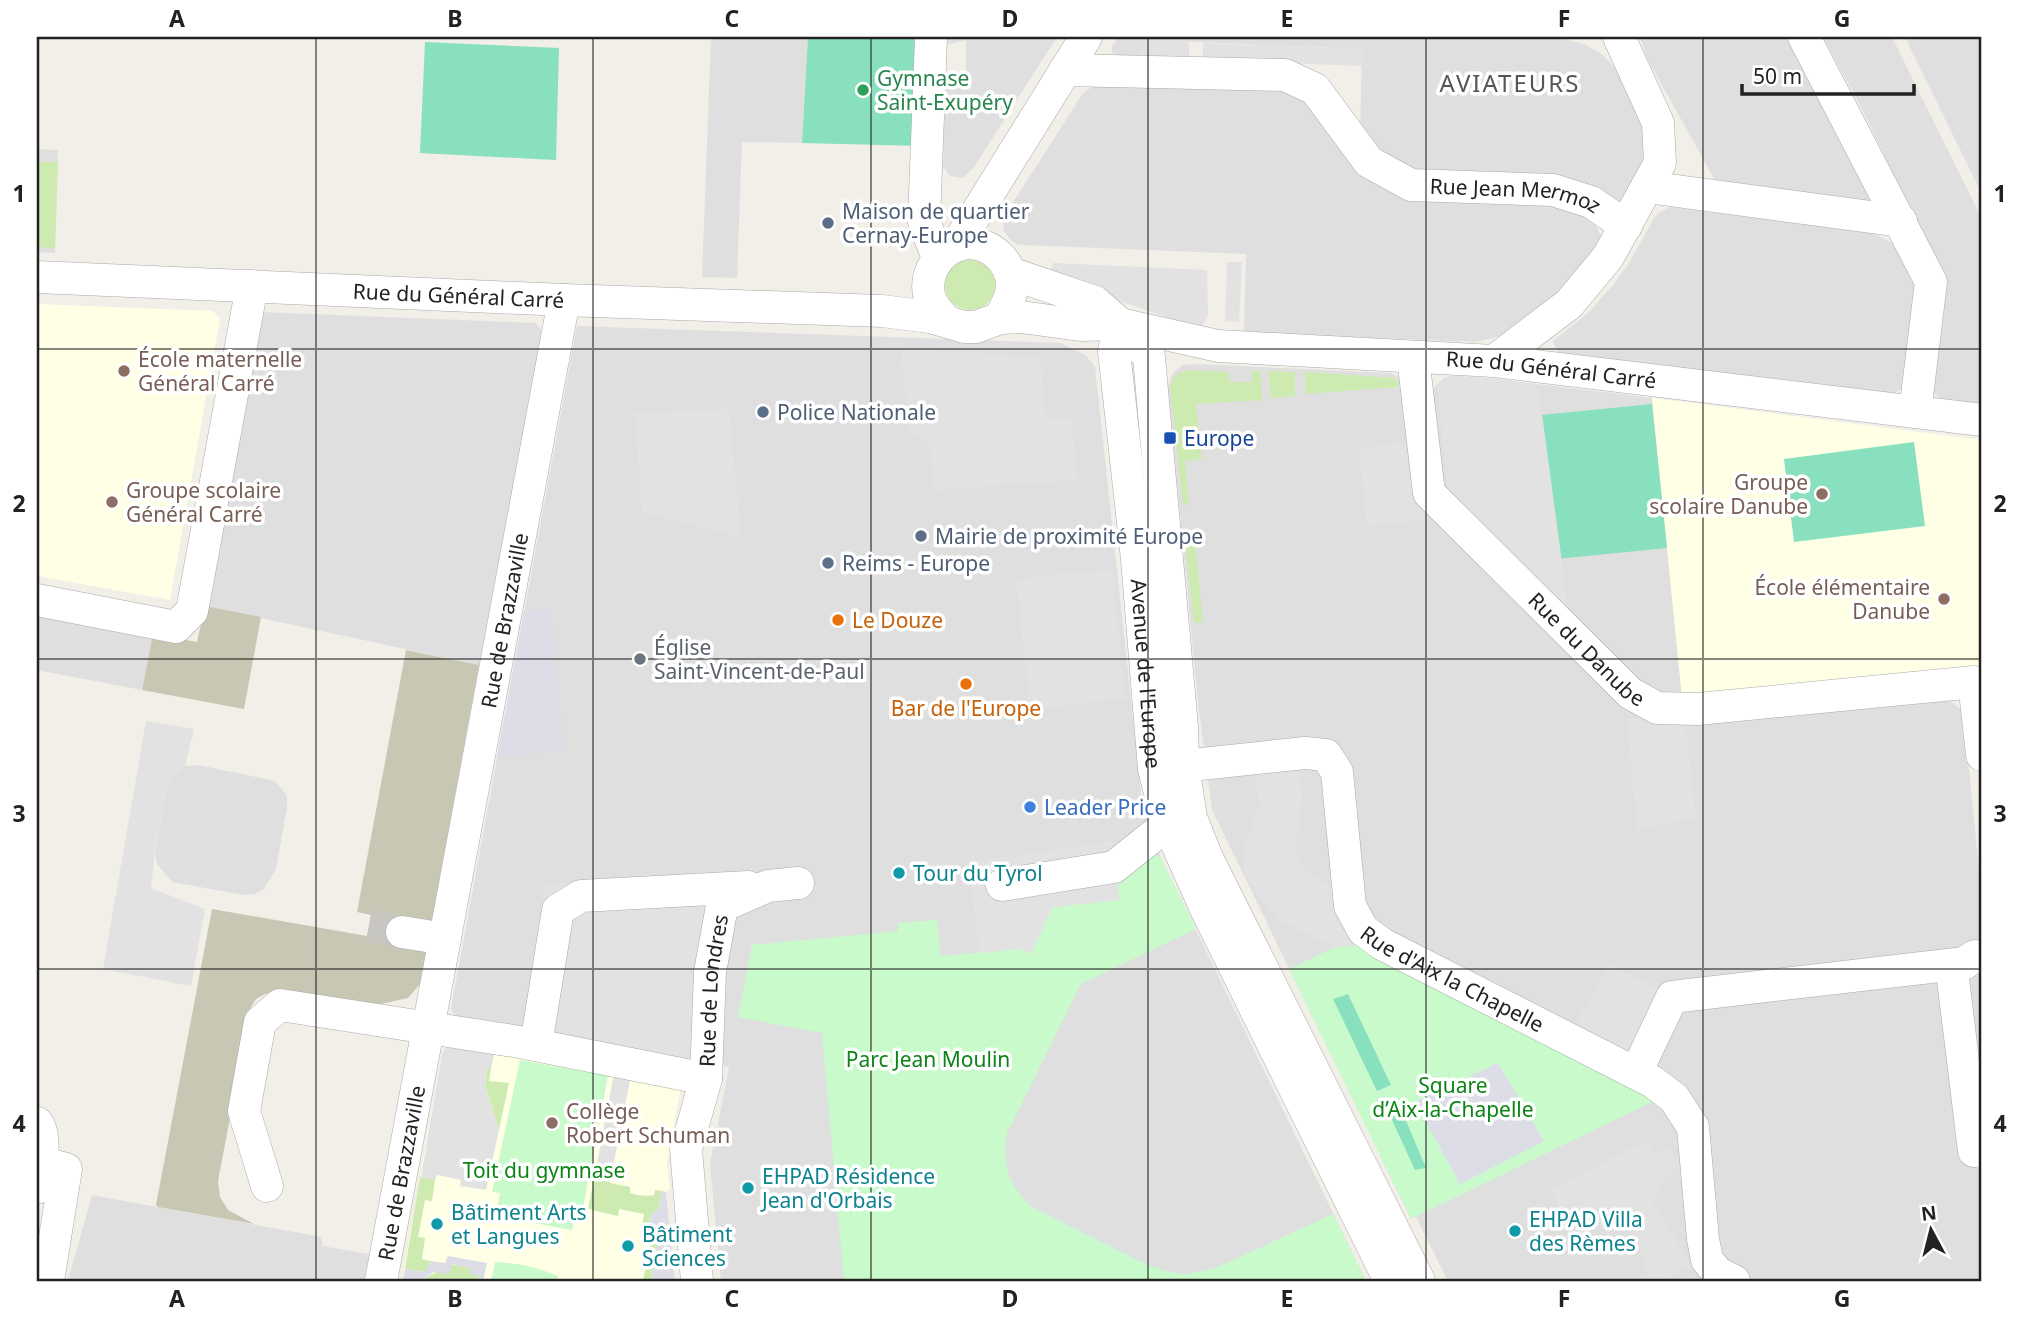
<svg xmlns="http://www.w3.org/2000/svg" width="2019" height="1318" viewBox="0 0 2019 1318" font-family="'Noto Sans',sans-serif">
	<rect width="100%" height="100%" fill="#f2efe9"/>
	<!-- residential -->
	<path fill="#e0dfdf" d="M711,37H808L802,143L742,142L737,278L702,277Z
		M948,37H1057L974,167L963,178L950,176L943,166L945,87L966,82V40L947,45Z
		M1118,37H1555L1584,44L1603,55L1623,77L1644,118L1646,166L1626,200L1617,202L1419,178L1360,137L1362,49L1148,40L1137,59L1115,57L1112,52V46Z
		M1640,37H1798L1873,192L1869,202L1716,182L1648,60Z
		M1823,37H1892L1982,219V406L1942,401L1931,390L1941,273L1862,109Z
		M1905,37H1982V194L1942,113Z
		M1098,83L1287,89L1307,96L1431,201L1548,205L1584,215L1595,223L1601,236V250L1566,289L1501,336L1476,342L1244,333L1246,254L1025,245L1016,244L1010,239L1004,231L1003,221L1007,212L1083,93Z
		M37,149L58,150L55,253L37,252Z
		M1669,207L1873,233L1898,246L1916,282L1904,388L1891,395L1558,353L1553,341L1589,312L1614,284L1629,263L1656,215Z
		M261,312L536,323L542,331L479,665L205,606Z
		M577,326L1061,343L1085,355L1095,366L1143,811L1161,858L1366,1281H721L710,1164L729,1067L460,1018L454,1014L451,1008Z
		M1194,364L1390,373L1399,377L1402,382L1432,392L1437,384L1444,378L1454,376L1486,378L1652,398L1682,697L1937,699L1950,701L1960,709L1964,717L1982,901V1281H1448L1416,1217L1411,1219L1212,810L1198,703L1168,387L1172,374L1183,365Z
		M37,611L153,634L142,690L37,670Z
		M199,765L275,781L287,796V807L276,869L263,890L254,894L243,895L172,882L157,864L155,852L167,789L173,777L185,766Z
		M92,1195L322,1237V1246L369,1254L364,1281H68Z"/>
	<!-- education -->
	<path fill="#ffffe5" d="M37,304L213,311L220,319L170,600L37,576Z
		M1652,398L1982,440V667L1682,697Z
		M447,1046L682,1081L667,1165L670,1189L666,1192L675,1281H402L442,1054Z"/>
	<!-- construction -->
	<path fill="#c7c7b4" d="M205,606L261,617L244,709L142,690L153,634L197,642Z
		M406,650L479,665L420,984L408,998L363,1008L277,992L265,994L256,999L251,1007L218,1181L220,1197L228,1210L254,1224L158,1207L156,1205L212,909L367,936L371,915L357,912Z"/>
	<!-- grass -->
	<path fill="#cdebb0" d="M37,162H58L55,248L37,247Z
		M945 285a25 25 0 1 1 50 0a25 25 0 1 1-50 0Z
		M1190,370L1229,372L1230,382H1252V371H1260L1262,400L1196,404L1202,459L1185,461L1189,504L1183,505L1170,388C1173,375 1178,372 1190,370Z
		M1268,371L1295,372V396L1271,398Z
		M1305,372L1394,378L1398,382V387L1305,394Z
		M1185,543H1195L1203,622L1194,623Z
		M487,1068H491L489,1081L509,1083L499,1130L485,1086Z
		M595,1174L611,1177L610,1183L630,1187V1193C637,1195 646,1197 654,1195L655,1190L662,1191L659,1208L651,1215L648,1227L660,1230L651,1281H643L651,1239L640,1237L644,1214L619,1209L618,1216L588,1209Z
		M420,1177L435,1180L432,1201L425,1200L418,1237L425,1238L422,1259L431,1261L426,1272L405,1269Z
		M451,1264L471,1268L479,1275L478,1281H420Z"/>
	<!-- park -->
	<path fill="#c8facc" d="M1151,853L1161,858L1196,929L1081,984L1007,1133C1001,1162 1009,1187 1032,1207L1145,1264L1169,1272L1186,1274L1216,1268L1333,1214L1366,1281H844L822,1033L738,1017L752,945L898,931V923L937,920L941,956L1019,949L1053,907L1119,900L1118,884C1130,879 1140,863 1151,853Z
		M1350,940L1365,951L1642,1090L1656,1100L1411,1219L1289,969Z
		M520,1060L608,1076L583,1208H577L572,1230L496,1216L500,1193L492,1192Z
		M495,1262C518,1263 536,1267 558,1276L557,1281H491Z"/>
	<!-- pitch -->
	<path fill="#88e0be" d="M808,37H923L920,146L802,143Z
		M425,42L559,48L556,160L420,153Z
		M1652,404L1667,548L1556,559L1541,415Z
		M1914,442L1925,526L1794,542L1784,459Z
		M1348,994L1391,1085L1377,1091L1333,999Z
		M1399,1104L1426,1168L1415,1170L1387,1109Z"/>
	<!-- parking -->
	<path fill="#e2e2e2" d="M1148,40L1189,42V60L1137,59Z
		M1203,43L1362,49L1363,66L1203,60Z
		M1227,262H1242L1239,322L1225,321Z
		M1053,263L1207,270L1208,315L1201,329L1049,277Z
		M901,348L1040,357L1046,418H1071L1078,480L934,490L928,440L909,435Z
		M1454,376L1538,384L1568,607L1448,492L1437,384Z
		M729,409L741,537L642,513L635,412Z
		M1413,439L1424,520L1367,526L1359,449Z
		M1113,569L1125,699L1030,709L1016,579Z
		M1627,718L1685,719L1696,819L1637,829Z
		M146,721L194,729L185,766L173,777L167,789L155,851L151,888L205,909L191,986L103,969Z
		M1299,768L1303,802L1295,845L1300,865L1315,877L1338,889L1341,915L1356,946L1335,947L1277,919L1253,888L1244,869V849L1259,806L1255,770Z
		M1115,841L1119,900L1053,907L1031,954L1019,949L979,953L969,862Z
		M545,883H798L722,906L706,1079L520,1042Z
		M1609,964L1672,997L1636,1073L1568,1038Z
		M447,1046L495,1051L491,1068H487L485,1086L499,1130L486,1190L460,1186L461,1180L437,1175L435,1180L421,1177L442,1054Z
		M614,1073L631,1076L611,1177L595,1174Z
		M1646,1141L1654,1153L1667,1148L1681,1166L1668,1175L1652,1201L1692,1266L1679,1271L1668,1281H1641L1649,1274L1624,1216L1574,1237L1551,1189Z"/>
	<!-- plaza -->
	<path fill="#dddde8" d="M551,610L564,750L497,757L524,611Z
		M1498,1063L1544,1141L1460,1184L1415,1102Z
		M662,1191L666,1192L675,1281H651L660,1231L648,1228L651,1215L659,1208Z
		M448,1256L487,1263L483,1281H478L479,1275L470,1274L471,1268L452,1264L449,1274L434,1272L420,1281H402L405,1269L425,1272L431,1261L445,1263Z"/>
	<g fill="none" stroke-linecap="round" stroke-linejoin="round">
		<!-- minor-tunnel -->
		<path stroke="#c8c6c1" stroke-width="32" stroke-dasharray="32 16" stroke-linecap="butt" d="M369,926L402,932"/>
		<!-- minor casing -->
		<g stroke="#a9a9a9" stroke-width="33">
			<g id="minor">
				<path d="M931,37L924,221L934,248L941,255"/>
				<path d="M1804,37L1931,282L1915,412"/>
				<path id="s1" d="M1065,70L1285,75L1315,89L1369,162L1411,185L1553,190L1591,202L1626,226"/>
				<path d="M1647,187L1901,221"/>
				<path d="M956,246L1086,37"/>
				<path d="M1010,273L1095,302L1120,324L1149,357L1182,727L1183,765L1191,818L1207,858L1419,1281"/>
				<path id="s2" d="M37,277L564,300L882,311L930,317L964,327H976L1000,318C1004,310 1009,302 1011,293C1017,265 990,239 962,244C938,249 923,276 930,299C933,307 940,314 946,321"/>
				<path id="s3" d="M1000,318L1021,317L1080,325L1120,324L1218,346L1494,361L1982,420"/>
				<path id="s4" d="M1120,324L1114,351L1137,559L1154,769L1168,824L1206,909L1390,1281"/>
				<path id="s5" d="M1413,357L1429,493L1630,693L1657,708L1698,709L1974,682L1982,755"/>
				<path d="M1494,361L1569,304L1608,257L1660,163L1658,123L1619,37"/>
				<path d="M37,600L176,627L192,611L252,286"/>
				<path id="s6" d="M1163,768L1305,753L1326,755L1337,772L1350,906L1363,930L1382,944L1653,1082L1674,1098L1693,1127L1703,1239L1707,1260L1718,1273L1734,1281"/>
				<path d="M1002,885L1114,867L1168,824"/>
				<path d="M402,932L445,939"/>
				<path d="M1975,956L1952,971L1974,1151L1982,1150"/>
				<path d="M536,1045L558,910L581,896L748,887"/>
				<path d="M1636,1073L1672,997L1965,963"/>
				<path d="M37,1123C48,1137 40,1171 37,1188"/>
				<path d="M43,1163L66,1169L48,1281"/>
				<path d="M267,1186L244,1111L260,1022L280,1005L520,1042L706,1079"/>
				<path id="s7" d="M381,1281L564,300"/>
				<path id="s8" d="M697,1281L686,1149L706,1079L710,972L722,906L768,886L798,883"/>
			</g>
		</g>
		<!-- minor -->
		<use href="#minor" stroke="#fff" stroke-width="32"/>
	</g>
	<!-- grid -->
	<path fill="none" stroke="#222" stroke-width="2" stroke-opacity="0.55" d="M316,37V1281M593,37V1281M871,37V1281M1148,37V1281M1426,37V1281M1703,37V1281M37,349H1982M37,659H1982M37,969H1982"/>
	<!-- markers -->
	<circle fill="#2e9e5b" stroke="#fff" stroke-width="2.5" cx="863" cy="90" r="7"/>
	<g fill="#5c6f8a" stroke="#fff" stroke-width="2.5">
		<circle cx="828" cy="223" r="7"/>
		<circle cx="763" cy="412" r="7"/>
		<circle cx="921" cy="536" r="7"/>
		<circle cx="828" cy="563" r="7"/>
	</g>
	<g fill="#8d6e63" stroke="#fff" stroke-width="2.5">
		<circle cx="124" cy="371" r="7"/>
		<circle cx="1822" cy="494" r="7"/>
		<circle cx="112" cy="502" r="7"/>
		<circle cx="1944" cy="599" r="7"/>
		<circle cx="552" cy="1123" r="7"/>
	</g>
	<rect fill="#1a4fb4" stroke="#fff" stroke-width="2.5" x="1163" y="431" width="14" height="14" rx="3.5"/>
	<g fill="#e8710a" stroke="#fff" stroke-width="2.5">
		<circle cx="838" cy="620" r="7"/>
		<circle cx="966" cy="684" r="7"/>
	</g>
	<circle fill="#6b7280" stroke="#fff" stroke-width="2.5" cx="640" cy="659" r="7"/>
	<circle fill="#3f7fe0" stroke="#fff" stroke-width="2.5" cx="1030" cy="807" r="7"/>
	<g fill="#0f9aa8" stroke="#fff" stroke-width="2.5">
		<circle cx="899" cy="873" r="7"/>
		<circle cx="748" cy="1188" r="7"/>
		<circle cx="437" cy="1224" r="7"/>
		<circle cx="1515" cy="1231" r="7"/>
		<circle cx="628" cy="1246" r="7"/>
	</g>
	<g text-anchor="middle" dominant-baseline="central" stroke-width="7" stroke-linejoin="round" paint-order="stroke">
		<!-- leisure labels -->
		<g font-size="21" fill="#27864d" stroke="#fff" text-anchor="start">
			<text x="877" y="78">Gymnase<tspan x="877" dy="24">Saint-Exupéry</tspan></text>
		</g>
		<!-- street labels -->
		<g font-size="21" fill="#222" stroke="#fff">
			<text stroke="none"><textPath href="#s1" startOffset="497">Rue Jean Mermoz</textPath></text>
			<text stroke="none"><textPath href="#s2" startOffset="422">Rue du Général Carré</textPath></text>
			<text stroke="none"><textPath href="#s3" startOffset="555">Rue du Général Carré</textPath></text>
			<text stroke="none"><textPath href="#s7" startOffset="672">Rue de Brazzaville</textPath></text>
			<text stroke="none"><textPath href="#s5" startOffset="359">Rue du Danube</textPath></text>
			<text stroke="none"><textPath href="#s4" startOffset="352">Avenue de l'Europe</textPath></text>
			<text stroke="none"><textPath href="#s6" startOffset="448">Rue d'Aix la Chapelle</textPath></text>
			<text stroke="none"><textPath href="#s8" startOffset="294">Rue de Londres</textPath></text>
			<text stroke="none"><textPath href="#s7" startOffset="110">Rue de Brazzaville</textPath></text>
		</g>
		<!-- service labels -->
		<g font-size="21" fill="#4e5e75" stroke="#fff" text-anchor="start">
			<text x="842" y="211">Maison de quartier<tspan x="842" dy="24">Cernay-Europe</tspan></text>
			<text x="777" y="412">Police Nationale</text>
			<text x="935" y="536">Mairie de proximité Europe</text>
			<text x="842" y="563">Reims - Europe</text>
		</g>
		<!-- education labels -->
		<g font-size="21" fill="#785e54" stroke="#fff" text-anchor="start">
			<text x="138" y="359">École maternelle<tspan x="138" dy="24">Général Carré</tspan></text>
			<text x="1808" y="482" text-anchor="end">Groupe<tspan x="1808" dy="24">scolaire Danube</tspan></text>
			<text x="126" y="490">Groupe scolaire<tspan x="126" dy="24">Général Carré</tspan></text>
			<text x="1930" y="587" text-anchor="end">École élémentaire<tspan x="1930" dy="24">Danube</tspan></text>
			<text x="566" y="1111">Collège<tspan x="566" dy="24">Robert Schuman</tspan></text>
		</g>
		<!-- transit labels -->
		<g font-size="21" fill="#164399" stroke="#fff" text-anchor="start">
			<text x="1184" y="438">Europe</text>
		</g>
		<!-- food labels -->
		<g font-size="21" fill="#c56008" stroke="#fff" text-anchor="start">
			<text x="852" y="620">Le Douze</text>
			<text x="966" y="708" text-anchor="middle">Bar de l'Europe</text>
		</g>
		<!-- worship labels -->
		<g font-size="21" fill="#5b616d" stroke="#fff" text-anchor="start">
			<text x="654" y="647">Église<tspan x="654" dy="24">Saint-Vincent-de-Paul</tspan></text>
		</g>
		<!-- shop labels -->
		<g font-size="21" fill="#366cbe" stroke="#fff" text-anchor="start">
			<text x="1044" y="807">Leader Price</text>
		</g>
		<!-- culture labels -->
		<g font-size="21" fill="#0d838f" stroke="#fff" text-anchor="start">
			<text x="913" y="873">Tour du Tyrol</text>
			<text x="762" y="1176">EHPAD Résidence<tspan x="762" dy="24">Jean d'Orbais</tspan></text>
			<text x="451" y="1212">Bâtiment Arts<tspan x="451" dy="24">et Langues</tspan></text>
			<text x="1529" y="1219">EHPAD Villa<tspan x="1529" dy="24">des Rèmes</tspan></text>
			<text x="642" y="1234">Bâtiment<tspan x="642" dy="24">Sciences</tspan></text>
		</g>
		<!-- park labels -->
		<g font-size="21" fill="#0c8416" stroke="#fff">
			<text x="928" y="1059">Parc Jean Moulin</text>
			<text x="1453" y="1085">Square<tspan x="1453" dy="24">d’Aix-la-Chapelle</tspan></text>
			<text x="544" y="1170">Toit du gymnase</text>
		</g>
		<!-- quarter labels -->
		<g font-size="24" letter-spacing="2" fill="#555" stroke="#fff">
			<text x="1510" y="82">AVIATEURS</text>
		</g>
	</g>
	<!-- border -->
	<rect width="2019" height="1318" fill="none" stroke="#ffffff" stroke-width="77"/>
	<!-- north arrow -->
	<g transform="translate(1931 1230) rotate(353)" stroke="#ffffff" stroke-width="5" paint-order="stroke">
	<path d="M0-5L12 26L0 18L-12 26Z" fill="#222222"/>
	<text y="-10" font-size="19" font-weight="bold" text-anchor="middle" fill="#222222">N</text>
	</g>
	<!-- scale -->
	<path d="M1742 84v10h172v-10" fill="none" stroke="#222222" stroke-width="3.5"/>
	<text x="1753" y="84" font-size="21" fill="#222222" stroke="#ffffff" stroke-width="5" paint-order="stroke">50 m</text>
	<rect x="38" y="38" width="1942" height="1242" fill="none" stroke="#222" stroke-width="2.5"/>
	<g font-size="23" text-anchor="middle" font-weight="bold" fill="#222">
		<text x="177" y="27">A</text>
		<text x="455" y="27">B</text>
		<text x="732" y="27">C</text>
		<text x="1010" y="27">D</text>
		<text x="1287" y="27">E</text>
		<text x="1564" y="27">F</text>
		<text x="1842" y="27">G</text>
		<text x="19" y="202">1</text>
		<text x="2000" y="202">1</text>
		<text x="19" y="512">2</text>
		<text x="2000" y="512">2</text>
		<text x="19" y="822">3</text>
		<text x="2000" y="822">3</text>
		<text x="19" y="1132">4</text>
		<text x="2000" y="1132">4</text>
		<text x="177" y="1307">A</text>
		<text x="455" y="1307">B</text>
		<text x="732" y="1307">C</text>
		<text x="1010" y="1307">D</text>
		<text x="1287" y="1307">E</text>
		<text x="1564" y="1307">F</text>
		<text x="1842" y="1307">G</text>
	</g>
</svg>
